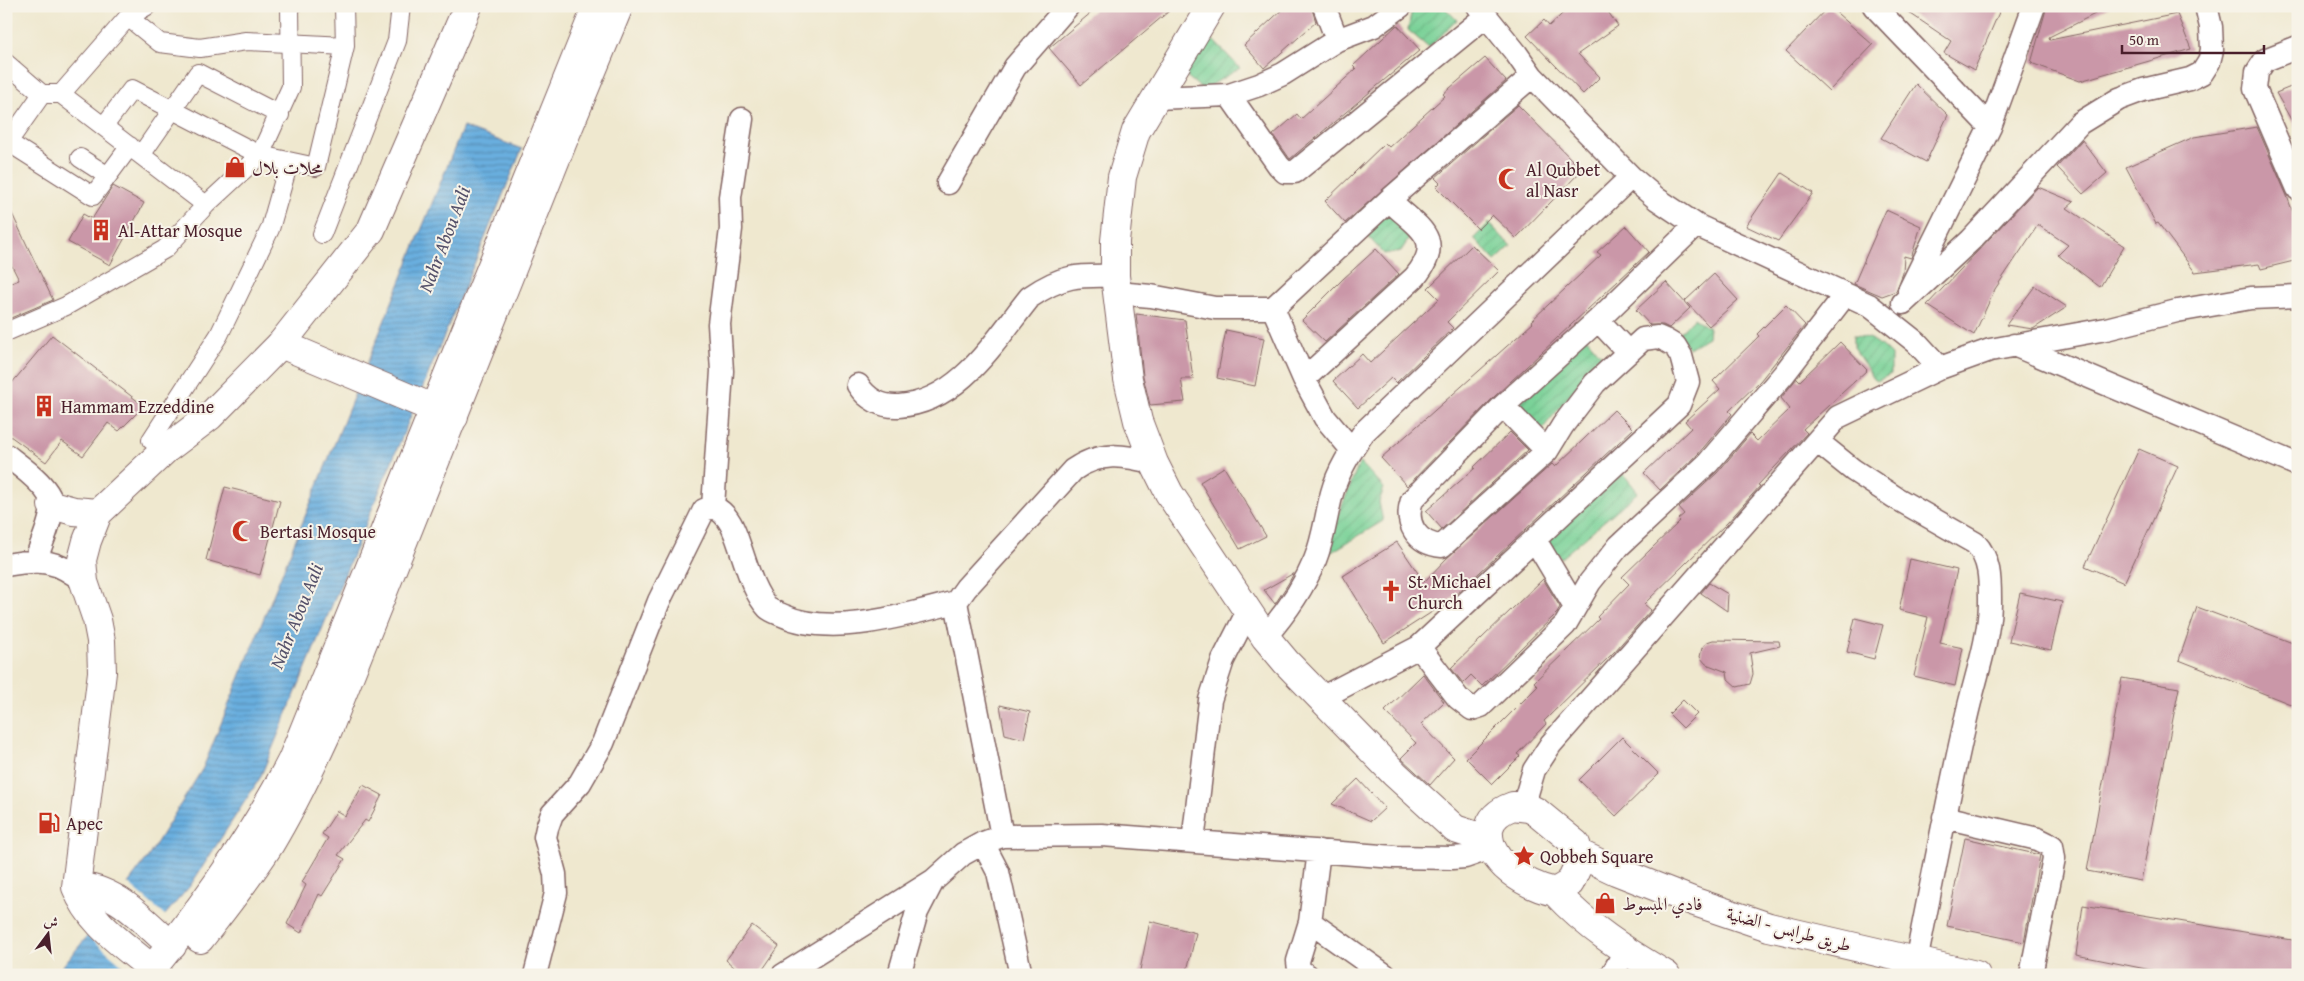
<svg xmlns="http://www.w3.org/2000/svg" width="2304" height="981" viewBox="0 0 2304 981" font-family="'Gentium Book Plus',Amiri,serif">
	<defs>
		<pattern id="garden-furrows" width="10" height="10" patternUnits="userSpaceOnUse" patternTransform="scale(1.25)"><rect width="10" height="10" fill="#7ad298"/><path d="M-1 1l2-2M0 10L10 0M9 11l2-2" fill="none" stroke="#6bb483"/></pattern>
		<pattern id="water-rules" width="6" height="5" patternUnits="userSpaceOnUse" patternTransform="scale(1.25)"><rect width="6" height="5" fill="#69afdf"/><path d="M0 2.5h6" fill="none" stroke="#588eb5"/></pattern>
	</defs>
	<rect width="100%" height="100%" fill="#f7f3e8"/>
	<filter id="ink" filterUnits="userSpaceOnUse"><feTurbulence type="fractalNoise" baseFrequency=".02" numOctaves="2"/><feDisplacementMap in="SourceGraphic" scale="10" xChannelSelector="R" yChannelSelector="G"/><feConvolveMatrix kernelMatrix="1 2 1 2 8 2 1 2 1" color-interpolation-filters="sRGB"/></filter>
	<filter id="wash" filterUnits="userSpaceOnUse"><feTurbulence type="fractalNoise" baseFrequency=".0096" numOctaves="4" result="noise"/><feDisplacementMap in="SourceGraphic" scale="20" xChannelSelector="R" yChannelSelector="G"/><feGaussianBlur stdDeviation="1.12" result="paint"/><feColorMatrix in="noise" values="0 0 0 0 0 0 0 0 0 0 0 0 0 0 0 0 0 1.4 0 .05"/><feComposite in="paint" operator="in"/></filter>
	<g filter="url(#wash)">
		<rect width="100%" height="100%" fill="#efe8cf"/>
		<!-- garden -->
		<path fill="url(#garden-furrows)" stroke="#627862" d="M1418,6H1443L1457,20L1429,48L1408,30L1412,9Z
			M1211,38L1240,68L1203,90L1184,74Z
			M1389,205L1414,231L1401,251L1384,254L1361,229Z
			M1489,223L1511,246L1495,261L1474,238Z
			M1694,318L1709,328L1708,337L1689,348L1677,335Z
			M1585,336L1602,356L1539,433L1511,403Z
			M1853,336C1871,336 1879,343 1891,355V374L1877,381L1874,379L1853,347Z
			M1360,462L1384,488L1379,502L1383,521L1320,559Z
			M1620,470L1638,492L1561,558L1544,540Z"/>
		<!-- water -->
		<path fill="url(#water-rules)" stroke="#5a6785" d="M463,127L522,149L260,778L190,886L113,975H55L96,926L148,857L203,768Z"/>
		<!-- pier -->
		<path fill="#efe8cf" d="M126,882L167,917L124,966L86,934Z"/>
		<g id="blocks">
			<!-- building -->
			<path fill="#ca97a8" d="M1099,6H1175L1081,85L1049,48Z
				M1286,6H1311L1316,22L1264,68L1244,45Z
				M1571,6H1604L1618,26L1578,54L1600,77L1583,94L1527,36L1544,20L1549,26Z
				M1829,6L1873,45L1829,91L1786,51Z
				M1899,6H1991L2000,10L1974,70L1944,53L1951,41Z
				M2047,6H2111L2049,37L2050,40L2177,14L2191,49L2080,81L2031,63Z
				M1397,25L1420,50L1290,159L1273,135L1297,114L1301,119L1356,69L1353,66Z
				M1485,58L1506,81L1345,223L1325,201L1385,143L1389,147L1445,96L1443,94Z
				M1916,84L1948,115L1926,162L1881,138Z
				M2298,84V132L2276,93Z
				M1518,105L1582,170L1516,238L1492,215L1478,229L1436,187L1440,183L1435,178Z
				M2257,127L2287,196L2298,227V260L2261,269L2259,264L2195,272L2158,223L2156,224L2126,167L2194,137Z
				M2082,140L2107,173L2083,194L2057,167Z
				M1782,173L1813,193L1778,241L1746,226Z
				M113,186L144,203L110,265L68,242L83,214L92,219Z
				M2038,187L2074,202L2067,208L2124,246L2100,287L2058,255L2068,245L2038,225L1995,289L1974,335L1927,305Z
				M6,201L53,300L6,320V285L19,280L6,254Z
				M1886,210L1921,226L1911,258L1904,256L1903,273L1896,291L1882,296L1854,284Z
				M1626,226L1649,252L1494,397L1407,486L1381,458L1533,323L1531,321L1601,255L1597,252Z
				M1472,245L1499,271L1447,322L1453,328L1396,383L1391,378L1358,408L1333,381L1362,354L1370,363L1439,299L1428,288Z
				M1376,249L1399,274L1325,342L1302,320L1343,279Z
				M1714,274L1738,300L1709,326L1685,301Z
				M1666,282L1690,308L1669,328L1663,325H1650L1636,310Z
				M2035,286L2067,307L2033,329L2006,325Z
				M1786,305L1805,325L1760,381L1729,411L1732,414L1698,454L1660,490L1644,473L1691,428L1685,421L1720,389L1713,381L1759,336L1757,334Z
				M1136,314L1185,320L1193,379H1181L1185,402L1150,405L1143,376Z
				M1226,330L1264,338L1255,386L1217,378Z
				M52,335L144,406L119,431L108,423L83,456L62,441L46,462L6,433V390Z
				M1840,342L1867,370L1803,429L1807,433L1758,485L1760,486L1728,522L1644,604L1651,610L1615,651L1544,721L1546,724L1517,754L1520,756L1492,784L1466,758L1538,686L1534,682L1599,619L1597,617L1629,584L1622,577L1680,521L1678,519L1684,514L1679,508L1717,473L1750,434L1757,441L1790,409L1781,398L1797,378L1800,381Z
				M1614,410L1633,429L1449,601L1384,643L1343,576L1397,542L1424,582L1446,559L1552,464L1555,467Z
				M1510,432L1528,450L1442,529L1426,511L1475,468L1474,467Z
				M2139,449L2178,466L2124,583L2085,566Z
				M1224,467L1266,536L1240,549L1200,482Z
				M225,487L280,501L260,575L206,560Z
				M1910,559L1957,570L1940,643L1963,648L1955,686L1914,676L1928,617L1899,610Z
				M1294,573L1288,584L1275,604L1264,590Z
				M1543,579L1560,607L1556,614L1482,686L1471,675L1463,683L1451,668Z
				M1709,583L1728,594L1727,611L1701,593Z
				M2020,593L2062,602L2051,650L2009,641Z
				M2197,607L2298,645V707L2179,660Z
				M1855,618L1883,625L1874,659L1847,652Z
				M1713,640L1779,641L1780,646L1750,653L1753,674L1750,684L1737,687L1728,679L1727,672L1706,664L1700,657L1702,648L1707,642Z
				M1423,674L1444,702L1421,724L1454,758L1430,785L1401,758L1416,743L1385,711Z
				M2122,678L2179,688L2141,881L2087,871Z
				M1683,700L1697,714L1683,728L1669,714Z
				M1000,705L1030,712L1024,739L1005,734Z
				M1622,737L1659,774L1616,816L1579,780Z
				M1358,779L1385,808L1371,821L1332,804Z
				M363,785L382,795L368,822L365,820L338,855L345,859L322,896L319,894L301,933L287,924L306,885L302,882L328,838L322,834L337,811L345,816Z
				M1965,838L2040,855L2024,942L1947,926Z
				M2083,905L2298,941V975H2176L2076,955Z
				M1150,921L1196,933L1186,975H1139Z
				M752,925L779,946L759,975H743L726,960Z"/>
		</g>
	</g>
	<g filter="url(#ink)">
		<use href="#blocks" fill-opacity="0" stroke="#846564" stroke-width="1"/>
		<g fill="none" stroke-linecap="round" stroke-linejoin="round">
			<!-- pedestrian casing -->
			<g stroke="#846564" stroke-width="20">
				<path id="pedestrian" d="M128,17L160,43L200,48L246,41L345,46
					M6,63L42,94H61L206,205
					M61,94L128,17L147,6
					M104,126L132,89L260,155L316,167L345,46L344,6
					M8,142L93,196L130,146
					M6,145L42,94
					M141,155L198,73L280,115
					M80,158L108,176
					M322,234L397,41L401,6
					M6,332L66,306L165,249L206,205L260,155L291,87L290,6
					M165,450L151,440L219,335L270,229L289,162"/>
			</g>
			<!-- minor casing -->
			<g stroke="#846564" stroke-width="25">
				<path id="minor" d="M1324,6L1337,40
					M1478,6L1516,53L1532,76L1631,177L1657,199L1696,225L1869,305L1917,343L1940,368
					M1874,6L1990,127
					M2298,47L2265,60L2257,72L2255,89L2298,189
					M1229,95L1279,166L1285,172H1295L1486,16
					M1156,98L1229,95L1259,85L1283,74L1337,40L1374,26L1401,6
					M948,183L1015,67L1068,6
					M1696,225L1598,320L1503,406L1412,500C1404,524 1417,544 1442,546L1547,451L1563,425L1595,383L1643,339L1658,337L1665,340L1675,346L1681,356L1688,382L1679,405L1419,647L1458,698L1472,709L1481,706L1565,625L1590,582L1619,546L1708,463L1784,374L1845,295
					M1909,291L1990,127L2034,6
					M1117,293L1151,296L1215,308H1273L1304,379L1325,418L1352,450
					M1903,303L1971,240L2080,123L2119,99L2143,90L2190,79L2202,73L2209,62L2212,50L2211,27L2206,6
					M1273,308L1389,200L1532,76
					M1598,320L1628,352
					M2014,345L2298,465
					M1304,379L1415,277C1447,238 1417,227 1389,200
					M858,385C867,399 882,407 899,406C960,402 995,340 1030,297C1062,275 1078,275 1115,276
					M1503,406L1547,451
					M1817,441L1853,470L1896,498L1975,543C1991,560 1990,581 1990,604C1989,643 1973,684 1965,723C1947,802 1932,882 1916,962
					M6,455C20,466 53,488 52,507C51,524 41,543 36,560
					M713,507L722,371L719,324L731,229L730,197L742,119
					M1535,540L1575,607
					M6,565C39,559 57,559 84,582
					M1265,637C1286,613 1303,589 1315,560C1324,538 1326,515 1332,493C1338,471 1351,451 1364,432L1631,177
					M1321,698L1419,647
					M1523,807L1534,770L1551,744L1838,417L1940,368L1990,350L2106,329L2177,311L2251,298L2298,296
					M1944,817L2038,839L2052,846L2054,858L2031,975
					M1002,836L956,602L966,588L1073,470C1100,451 1124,455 1154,463
					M1193,842L1210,700L1223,660L1248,611
					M983,843L998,872L1021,975
					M1319,851L1310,922L1385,975
					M535,975L556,893L555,874L545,837L547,828L552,814L580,783L603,743L659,601L704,510L713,507C731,514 736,536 742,553C748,571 755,594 768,608C771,611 777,613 782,615C831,638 905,615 956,602
					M783,975L934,880L963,854L983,843L1002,836L1102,835L1395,857L1452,858L1465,857L1491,848
					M899,975L917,912L933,881
					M1307,975L1299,970L1298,961L1310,922
					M1612,975L1625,951"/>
			</g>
			<!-- tertiary casing -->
			<g stroke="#846564" stroke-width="30">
				<path id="tertiary" d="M281,344L454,417"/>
			</g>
			<!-- secondary casing -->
			<g stroke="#846564" stroke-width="30">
				<path id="secondary" d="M1211,6L1136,131L1122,177L1115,241V276L1128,379L1138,421L1154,463L1169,493L1265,637L1286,662L1395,774L1455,829L1489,840
					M1513,806L1529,808L1537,812L1576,844L1580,861L1570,883L1555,892C1527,886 1486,863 1489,829C1491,817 1502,810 1513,806Z
					M1580,854L1616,871L1695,902L1769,927L1976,975
					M1555,892C1587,927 1625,951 1666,975"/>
			</g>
			<!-- primary casing -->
			<g stroke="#846564" stroke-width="30">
				<path id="primary" d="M52,505L74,511L98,513
					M76,887C116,887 144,922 172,946
					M200,939C224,908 249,877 270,844C291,809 309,772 326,735L563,141L619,6
					M152,969C122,943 91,925 76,887L102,672L101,641L97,620L84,582L82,560L87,541L98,513L165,450L210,416L281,344L371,230L468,6
					M147,975C203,908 252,838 292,760L597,6"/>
			</g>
			<!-- pedestrian -->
			<use href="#pedestrian" stroke="#fff" stroke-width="18"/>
			<!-- minor -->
			<use href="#minor" stroke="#fff" stroke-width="22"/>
			<!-- tertiary -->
			<use href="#tertiary" stroke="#fff" stroke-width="28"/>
			<!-- secondary -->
			<use href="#secondary" stroke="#fff" stroke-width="28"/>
			<!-- primary -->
			<use href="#primary" stroke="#fff" stroke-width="28"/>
		</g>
	</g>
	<!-- icons -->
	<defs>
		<g id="shop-bare" transform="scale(1.725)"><path d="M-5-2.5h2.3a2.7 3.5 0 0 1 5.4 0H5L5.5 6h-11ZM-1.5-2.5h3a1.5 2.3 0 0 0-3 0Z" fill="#c8321e" stroke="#f7f3e8" stroke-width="2.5" paint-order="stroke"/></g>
		<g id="mosque-bare" transform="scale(1.725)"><path d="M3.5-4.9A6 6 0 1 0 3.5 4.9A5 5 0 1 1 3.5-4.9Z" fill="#c8321e" stroke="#f7f3e8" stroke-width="2.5" paint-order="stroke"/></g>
		<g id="building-bare" transform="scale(1.725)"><path d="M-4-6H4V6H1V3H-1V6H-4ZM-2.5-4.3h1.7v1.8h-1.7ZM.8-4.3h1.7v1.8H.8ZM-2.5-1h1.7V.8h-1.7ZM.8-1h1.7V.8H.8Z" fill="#c8321e" stroke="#f7f3e8" stroke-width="2.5" paint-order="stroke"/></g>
		<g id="church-bare" transform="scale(1.725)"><path d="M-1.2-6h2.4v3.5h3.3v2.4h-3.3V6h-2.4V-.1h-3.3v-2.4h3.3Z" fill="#c8321e" stroke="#f7f3e8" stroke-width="2.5" paint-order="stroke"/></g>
		<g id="fuel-bare" transform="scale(1.725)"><path d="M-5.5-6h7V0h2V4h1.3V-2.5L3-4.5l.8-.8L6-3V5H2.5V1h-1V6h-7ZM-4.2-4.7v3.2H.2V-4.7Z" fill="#c8321e" stroke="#f7f3e8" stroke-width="2.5" paint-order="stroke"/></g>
		<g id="sight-bare" transform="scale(1.725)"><path d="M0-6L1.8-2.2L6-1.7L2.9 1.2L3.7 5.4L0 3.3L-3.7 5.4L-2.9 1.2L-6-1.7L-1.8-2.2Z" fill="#c8321e" stroke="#f7f3e8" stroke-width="2.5" paint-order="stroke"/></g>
	</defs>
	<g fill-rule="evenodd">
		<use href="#shop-bare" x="235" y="167"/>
		<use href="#mosque-bare" x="1509" y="179"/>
		<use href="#building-bare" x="101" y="230"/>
		<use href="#building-bare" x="44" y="406"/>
		<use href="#mosque-bare" x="243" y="531"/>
		<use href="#church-bare" x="1391" y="591"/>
		<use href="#fuel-bare" x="49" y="823"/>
		<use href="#sight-bare" x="1524" y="856"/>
		<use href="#shop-bare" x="1605" y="903"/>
	</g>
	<g text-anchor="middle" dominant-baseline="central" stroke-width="4" stroke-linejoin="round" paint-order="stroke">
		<!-- poi labels -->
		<g font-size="18" fill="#4a1f2b" stroke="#f7f3e8" text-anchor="start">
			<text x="252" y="167">محلات بلال</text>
			<text x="1526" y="169">Al Qubbet<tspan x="1526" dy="21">al Nasr</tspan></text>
			<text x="118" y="230">Al-Attar Mosque</text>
			<text x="61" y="406">Hammam Ezzeddine</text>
			<text x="260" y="531">Bertasi Mosque</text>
			<text x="1408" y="581">St. Michael<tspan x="1408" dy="21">Church</tspan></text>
			<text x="66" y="823">Apec</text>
			<text x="1540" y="856">Qobbeh Square</text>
			<text x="1622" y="903">فادي المبسوط</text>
		</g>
		<!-- street labels -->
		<g font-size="18" fill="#4a1f2b" stroke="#f7f3e8">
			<text transform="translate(1789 929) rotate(15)">طريق طرابس - الضنية</text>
		</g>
		<!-- water labels -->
		<g font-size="19" font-style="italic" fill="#55516a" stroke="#f7f3e8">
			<text transform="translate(444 239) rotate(-69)">Nahr Abou Aali</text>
			<text transform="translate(296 616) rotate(-68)">Nahr Abou Aali</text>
		</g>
	</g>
	<!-- margin -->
	<rect width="2304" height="981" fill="none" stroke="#f7f3e8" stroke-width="25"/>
	<!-- north arrow -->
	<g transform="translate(48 934) rotate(15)" stroke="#f7f3e8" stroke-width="4" paint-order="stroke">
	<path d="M0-4L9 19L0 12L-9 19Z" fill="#4a1f2b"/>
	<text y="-8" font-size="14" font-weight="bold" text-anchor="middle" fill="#4a1f2b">ش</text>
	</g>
	<!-- scale -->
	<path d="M2122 45v8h142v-8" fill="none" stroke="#4a1f2b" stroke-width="2.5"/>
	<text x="2129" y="45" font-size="15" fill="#4a1f2b" stroke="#f7f3e8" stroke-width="4" paint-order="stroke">50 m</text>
</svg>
